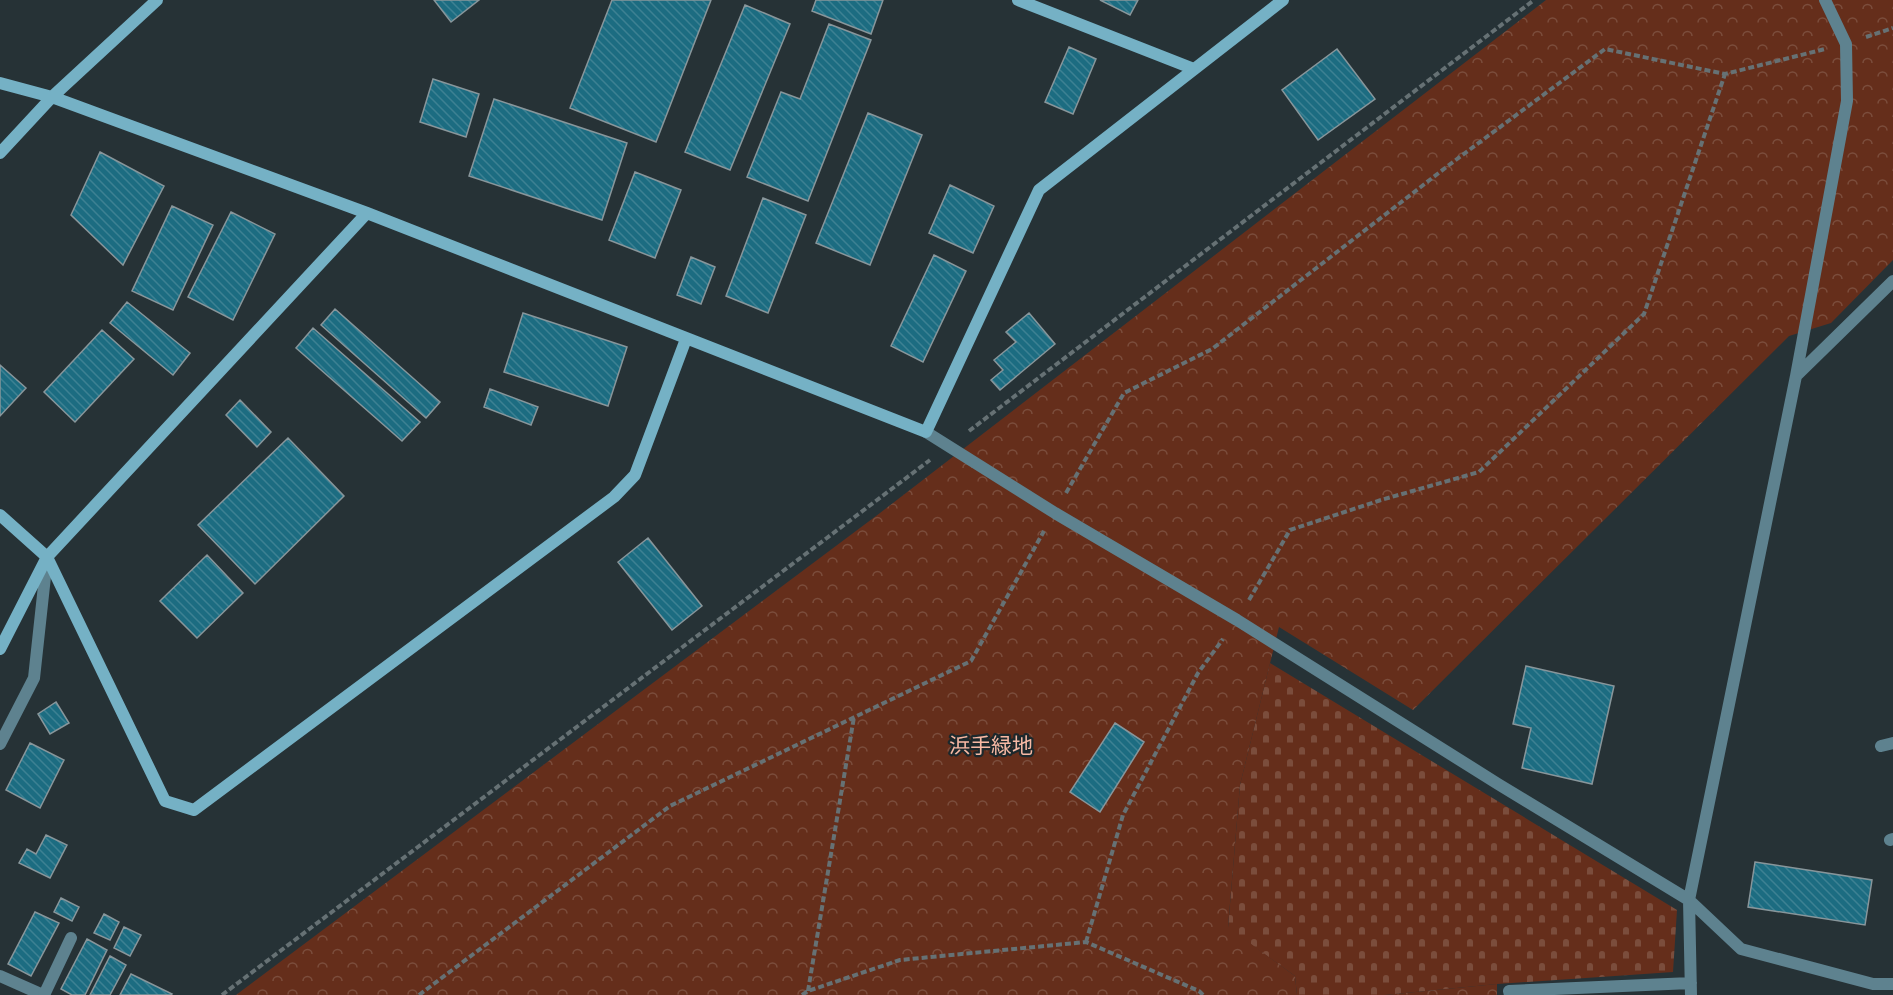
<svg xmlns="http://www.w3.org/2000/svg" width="1893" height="995" viewBox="0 0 1893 995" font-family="Barlow,'Noto Sans JP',sans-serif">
	<defs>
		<pattern id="cemetery-stones" width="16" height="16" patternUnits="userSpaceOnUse" patternTransform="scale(1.5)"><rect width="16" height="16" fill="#652e1b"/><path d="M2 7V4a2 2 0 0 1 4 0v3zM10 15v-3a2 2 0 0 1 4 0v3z" fill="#7b4d3c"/></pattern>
		<pattern id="park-crowns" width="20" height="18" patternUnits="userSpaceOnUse" patternTransform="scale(1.5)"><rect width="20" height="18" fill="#652e1b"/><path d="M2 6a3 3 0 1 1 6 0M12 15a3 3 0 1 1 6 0" fill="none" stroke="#7b4d3c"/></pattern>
		<pattern id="building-back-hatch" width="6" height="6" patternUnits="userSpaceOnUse" patternTransform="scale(1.5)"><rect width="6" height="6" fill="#1c6c81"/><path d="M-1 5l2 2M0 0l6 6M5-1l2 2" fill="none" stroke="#3d8193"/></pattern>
	</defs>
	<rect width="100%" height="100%" fill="#263236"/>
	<!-- cemetery -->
	<path fill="url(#cemetery-stones)" d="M1270,663L1677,910L1673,972L1497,984L1385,995H1297L1295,976L1228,928L1240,785Z"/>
	<!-- park -->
	<path fill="url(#park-crowns)" d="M1546,0H1893V260L1831,323L1789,336L1413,710L1279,627L1240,785L1228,927L1295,976L1297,995H236L880,513Z
		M1497,984V995H1385Z"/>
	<!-- building -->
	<path fill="url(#building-back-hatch)" stroke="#88969b" stroke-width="1.5" d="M434,0H479L451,22Z
		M612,0H711L656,142L570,108Z
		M816,0H883L871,34L812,11Z
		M1100,0H1138L1130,15Z
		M745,5L790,24L730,170L685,152Z
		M829,24L871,40L808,201L747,177L781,92L800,99Z
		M1069,47L1096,59L1073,114L1045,102Z
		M1337,49L1375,99L1318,140L1282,90Z
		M433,79L479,94L466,137L420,122Z
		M494,99L627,143L602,220L469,176Z
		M868,113L922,135L870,265L816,243Z
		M100,152L164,186L123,265L71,215Z
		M635,172L681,190L655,258L609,240Z
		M950,185L994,206L973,253L929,233Z
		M763,198L806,215L768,313L726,296Z
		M172,206L213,225L173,310L132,291Z
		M231,212L275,234L233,320L188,297Z
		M934,255L966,271L923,362L891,346Z
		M691,257L715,267L701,304L677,295Z
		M127,302L190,353L173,375L110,323Z
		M335,309L440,402L426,418L321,325Z
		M523,313L627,347L608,406L504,372Z
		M1029,313L1055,344L1000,390L991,380L1003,370L994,360L1016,342L1006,332Z
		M313,328L420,422L402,441L296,348Z
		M102,330L134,359L75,422L44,392Z
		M0,365L26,388L0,416Z
		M490,389L538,407L531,425L484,407Z
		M240,400L271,432L257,447L226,415Z
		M288,438L344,496L255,584L198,525Z
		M648,538L702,606L672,630L618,562Z
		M207,555L243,593L197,638L160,601Z
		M1526,666L1614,686L1592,784L1522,768L1531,728L1513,724Z
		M56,702L69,723L50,734L38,714Z
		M1115,723L1144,742L1100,812L1070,792Z
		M30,743L64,760L40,808L6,790Z
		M46,835L67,845L50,878L19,863L27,849L36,854Z
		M1755,862L1872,880L1865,925L1748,907Z
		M61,898L79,907L72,921L54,912Z
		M35,912L59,923L31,976L8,964Z
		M104,914L119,922L110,940L94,933Z
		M124,927L141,935L130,956L114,948Z
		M87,939L107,950L85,995H72L61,989Z
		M110,956L126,965L110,995H90Z
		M131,974L172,994L171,995H120Z"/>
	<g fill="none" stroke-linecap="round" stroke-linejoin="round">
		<!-- path -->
		<path stroke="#667174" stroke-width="4" stroke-dasharray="6 3" stroke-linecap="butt" d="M1866,37L1893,28
			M969,431L1534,0
			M1066,493L1124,393L1212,349L1449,165L1605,49L1725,74L1825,49
			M1249,600L1290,530L1381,500L1479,472L1644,314L1725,74
			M1086,942L1123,815L1198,673L1223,639
			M808,991L854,717
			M222,995L930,460
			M419,995L670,806L971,661L1044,531
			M802,995L808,991L900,960L1086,942L1199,991L1203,995"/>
		<!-- lane -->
		<path stroke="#5e828f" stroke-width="12" d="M0,976L43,995"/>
		<!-- street -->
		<path stroke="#5e828f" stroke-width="12" d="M1796,376L1893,281
			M926,432L1055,513L1237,620L1498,784L1689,900L1741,949L1873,984H1893
			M0,744L34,678L47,558
			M1881,746L1893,743
			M1890,840L1893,839
			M44,995L71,938
			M1510,995L1509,991L1691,983
			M1691,995L1689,900L1796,376L1847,101L1846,44L1825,0"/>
		<!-- secondary -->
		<path stroke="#75b1c5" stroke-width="12" d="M1018,0L1194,69
			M0,83L52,97L367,213L926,432L1039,190L1283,0
			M0,153L52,97L157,0
			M0,515L47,557L165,801L194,810L614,497L635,475L686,339
			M0,649L47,557L367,213"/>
	</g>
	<g text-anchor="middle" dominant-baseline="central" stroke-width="4.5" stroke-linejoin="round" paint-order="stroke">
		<!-- park labels -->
		<g font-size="21" fill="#f7b9a4" stroke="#1c282c">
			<text x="991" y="744">浜手緑地</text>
		</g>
	</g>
</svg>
